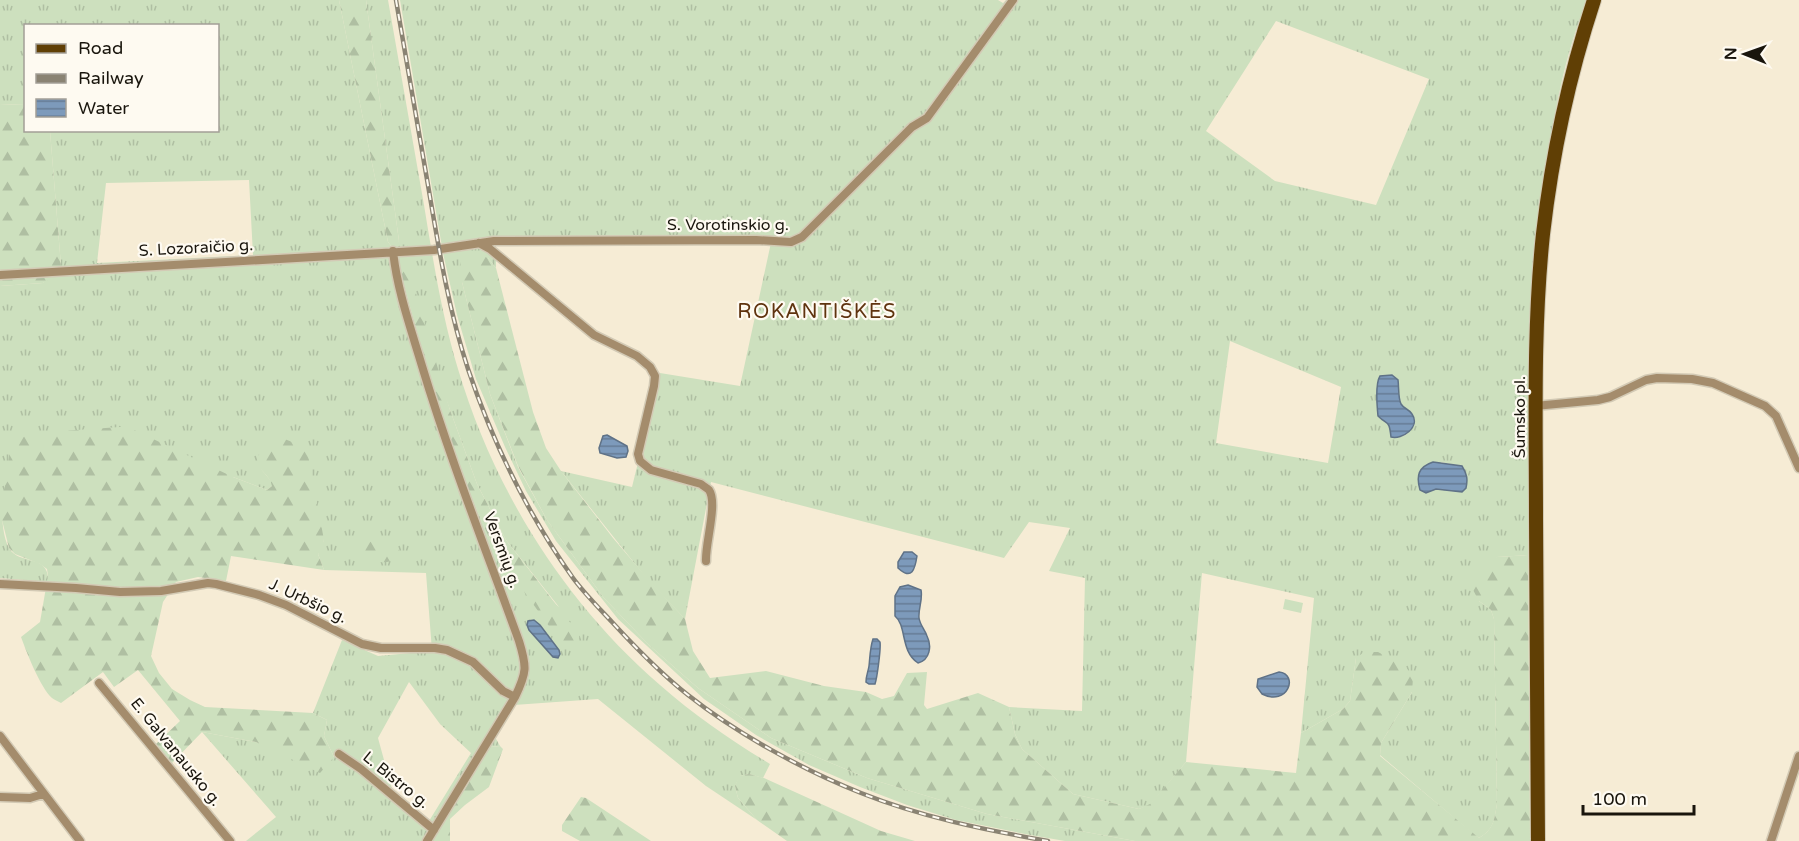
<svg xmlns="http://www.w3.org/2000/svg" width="1799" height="841" viewBox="0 0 1799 841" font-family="'Varela Round',sans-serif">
	<defs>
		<pattern id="grass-tufts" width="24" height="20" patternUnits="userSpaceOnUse" patternTransform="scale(1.5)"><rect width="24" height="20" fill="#cde0be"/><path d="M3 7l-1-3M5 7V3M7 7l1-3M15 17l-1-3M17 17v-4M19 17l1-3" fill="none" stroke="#afbfa2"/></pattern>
		<pattern id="forest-firs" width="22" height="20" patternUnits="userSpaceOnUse" patternTransform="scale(1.5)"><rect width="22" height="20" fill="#cde0be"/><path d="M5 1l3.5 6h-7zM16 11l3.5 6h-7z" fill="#afbfa2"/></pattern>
		<pattern id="water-rules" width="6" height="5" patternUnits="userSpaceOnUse" patternTransform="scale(1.5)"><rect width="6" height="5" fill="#7d9abb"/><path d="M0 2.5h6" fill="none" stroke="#667c96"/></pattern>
	</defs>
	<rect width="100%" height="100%" fill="#f6ecd5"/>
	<!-- grass -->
	<path fill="url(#grass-tufts)" fill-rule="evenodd" d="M0,0H339L388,242L392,247L399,241L366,0H388C400,68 412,137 424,205C433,260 442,316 458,369C494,490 564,602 660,685C694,715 732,741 770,764L763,778L749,774L740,776L735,786L738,798L757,820L706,786L598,699L514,705L495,737L500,746L490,747L429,841H246L276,817L202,732L256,742L275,749L334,757L324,736L327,720L313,713L342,640L378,656L432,651L426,573L324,570L318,554L324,540L259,467L272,482V486L267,490L233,477L2,507C2,520 3,537 9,548C19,566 50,553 48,582L0,578V286L43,283L61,266L50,131L218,130V26H26L25,105L0,104ZM249,180L253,255L97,263L106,183ZM401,268L450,410L477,484L506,540L559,607L495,551L463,477L431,382L400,271ZM409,682L440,724L471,753L429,821L392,789L378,738Z
		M400,0H998L1003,3L1006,0H1588C1582,14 1576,28 1572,43C1563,72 1557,102 1552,132C1525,271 1529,413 1528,555L1497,557L1479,601L1491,610L1494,619L1497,804C1494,821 1494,829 1479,838L1472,833L1380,755L1381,743L1412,692L1356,658L1350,701L1343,709L1301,733L1314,598L1202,573L1186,762L1150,805L1139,809L1073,794L1022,749L1015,734L1009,707L1082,711L1085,578L1049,571L1070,528L1029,522L1004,558L711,482L685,619L647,579L561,471L632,487L660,373L740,386L772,238L615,236L496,246V268L488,258L462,282L490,394L518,467L547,520L604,598L649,645L698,688L771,738L867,778L987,814L1135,841H1065L1030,835L956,820L907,805L860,787L809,765L756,735L704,699L618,619L556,541L526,491L505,447L476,379L457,315L443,253ZM1276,21L1429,79L1376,205L1275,181L1206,131ZM1230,341L1341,387L1328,463L1216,443ZM1378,395L1400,400L1402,407L1408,410C1412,422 1415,433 1400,437L1390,429L1387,421L1381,419L1377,407ZM1441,462L1461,466L1466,473L1436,489Z"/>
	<!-- forest -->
	<path fill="url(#forest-firs)" d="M339,0H366L399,241L397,246L392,247L388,242Z
		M0,104L25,105L26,130L50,131L61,266L51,279L43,283L0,286Z
		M476,253L488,258L496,268L533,412L546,448L561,471L613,538L648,579L685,619L693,651L710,678L766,671L824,686L866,692L882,699L894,696L907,673L927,672L924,705L927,709L978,693L1009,707L1015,734L1022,749L1073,794L1139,809L1150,804L1186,762L1296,773L1301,733L1343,709L1350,701L1356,658L1364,652H1378L1406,667L1413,678L1412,692L1381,743L1380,756L1479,838C1494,829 1494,820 1497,804L1494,619L1491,610L1479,601L1472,588L1473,577L1484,563L1497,557L1528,555L1530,841H1135L987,814L867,778L771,738L698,688L649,645L604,598L547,520L518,466L490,394L462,282L460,259L464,254Z
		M404,267L407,269L411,276L450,410L477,484L506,540L579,634C580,641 578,645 572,648L561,643L495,551L479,515L463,477L431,382L400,271L401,268Z
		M120,427L130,428L233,477L267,490L272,486C270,475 260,471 257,458C267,441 274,432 294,443C300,446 305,448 308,455L324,540L322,549L318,554L324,570L231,556L226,581L198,577L176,582L163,602L151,656L159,673L172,689L190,700L205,707L313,713L327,720L324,736L334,757L320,773L256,742L202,732L172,763L156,744L180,721L138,670L114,687L103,672L61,703C58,701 54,700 52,698C40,687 27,653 21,637L40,622L48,576L47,569L40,564L15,554L9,548L2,520V507L10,449L18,439L33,433Z
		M378,541C387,543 402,546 401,557C386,565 373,564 360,553V547C365,542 371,541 378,541Z
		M500,746L503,749L489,787L465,805L450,819V841H429L486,751L490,747Z
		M749,774L764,778L881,831L915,841H787L757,820L738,798L735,786L739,776Z
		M581,797L586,798L651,841H580L562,831V825Z"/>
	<!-- pitch -->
	<path fill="#cde0be" d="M1285,599L1303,603L1301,613L1283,609Z"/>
	<!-- water -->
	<path fill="url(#water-rules)" stroke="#5f7287" stroke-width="1.5" d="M1392,375L1398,380C1399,387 1398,398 1401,404C1404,409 1409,409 1412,414C1421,427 1402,440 1391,437C1389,419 1388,426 1378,416C1377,406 1375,384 1380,376Z
		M607,435L627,446L628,451L626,457L617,458L600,453L599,448L603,436Z
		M1433,462L1462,466C1467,474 1468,479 1466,488L1462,492L1436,489L1426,493L1420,490C1416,476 1418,467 1433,462Z
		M904,552H912L917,556C915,569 912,581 898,568V562Z
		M908,585L921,590C923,600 918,609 919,618C920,625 925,630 927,636C932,646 930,660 918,663C900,651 907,626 895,616V596L900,587Z
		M534,620L540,625L559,650L560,654L558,658L553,657L529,630L527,625L528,621Z
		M873,639H877L880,642C881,649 877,678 875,684H869L866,682C866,676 868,672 869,666C870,657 870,648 873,639Z
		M1279,672C1299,674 1288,707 1262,694L1257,687L1258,679Z"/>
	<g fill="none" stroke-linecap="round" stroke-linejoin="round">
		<!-- street casing -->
		<g stroke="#d3cab5" stroke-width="11">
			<path id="street" d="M479,243L490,249L594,335L637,356L650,367L655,376L654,386L638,454L640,461L651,470L701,484C703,486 707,488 709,490C718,503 705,544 706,561
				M393,251C397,290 411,329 422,366C450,459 486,550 519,641C527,667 527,672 515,697L427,841
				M0,275L434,250L494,241L756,240L791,242L802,237L912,127L927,118L1013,0
				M1535,406L1598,400L1610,397L1646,380L1657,378L1692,379L1713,383L1765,406L1776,416L1799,468
				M0,584L76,588L120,592L161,591L208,583L216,584L259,595L286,605L362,644L381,648H435L447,650L473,662L503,691L515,697
				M99,683L230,841
				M0,736L80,841
				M339,754L361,769L434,830
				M0,797L30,798L43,794
				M1771,841L1799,756"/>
		</g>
		<!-- primary casing -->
		<g stroke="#d3cab5" stroke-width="16">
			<path id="primary" d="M1538,841C1537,734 1537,627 1536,519C1536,424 1533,329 1543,234C1552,155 1569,76 1594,0"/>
		</g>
		<!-- street -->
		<use href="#street" stroke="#a48c6c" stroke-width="8"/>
		<!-- primary -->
		<use href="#primary" stroke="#603f05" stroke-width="14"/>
		<!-- rail casing -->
		<g stroke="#8a8373" stroke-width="4.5">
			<path id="rail" d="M396,0C407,64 418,127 429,191C439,250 449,311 468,369C493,443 527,513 573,578C584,593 598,607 612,622C635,647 660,673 688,695C736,733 803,770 861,793C921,817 985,830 1048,841"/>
		</g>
		<!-- rail -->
		<use href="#rail" stroke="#fefaf1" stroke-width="2" stroke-dasharray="7" stroke-linecap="butt"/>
	</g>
	<g text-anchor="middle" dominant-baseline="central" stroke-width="4.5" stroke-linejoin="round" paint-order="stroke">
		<!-- street labels -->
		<g font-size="16" fill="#19150d" stroke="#fefaf1">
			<text x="728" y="225">S. Vorotinskio g.</text>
			<text transform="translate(196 248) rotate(-3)">S. Lozoraičio g.</text>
			<text transform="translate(1520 417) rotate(-90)">Šumsko pl.</text>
			<text transform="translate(502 550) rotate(70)">Versmių g.</text>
			<text transform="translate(308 601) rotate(25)">J. Urbšio g.</text>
			<text transform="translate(176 752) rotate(51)">E. Galvanausko g.</text>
			<text transform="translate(396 780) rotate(39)">L. Bistro g.</text>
		</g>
		<!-- quarter labels -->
		<g font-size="20" letter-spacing="1.5" fill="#5f330e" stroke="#fefaf1">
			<text x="817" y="312">ROKANTIŠKĖS</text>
		</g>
	</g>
	<!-- legend -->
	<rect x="24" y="24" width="195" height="108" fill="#fefaf1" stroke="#a29e96" stroke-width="1.5"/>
	<rect x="36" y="44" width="30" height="9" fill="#603f05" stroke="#a29e96" stroke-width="1.5"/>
	<text x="78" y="54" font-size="18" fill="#19150d">Road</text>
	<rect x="36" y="74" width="30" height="9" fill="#8a8373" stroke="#a29e96" stroke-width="1.5"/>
	<text x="78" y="84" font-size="18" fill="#19150d">Railway</text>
	<rect x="36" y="99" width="30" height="18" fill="url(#water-rules)" stroke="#a29e96" stroke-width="1.5"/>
	<text x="78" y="114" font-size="18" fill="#19150d">Water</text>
	<!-- north arrow -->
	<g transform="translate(1745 54) rotate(271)" stroke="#fefaf1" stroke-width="4.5" paint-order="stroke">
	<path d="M0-4.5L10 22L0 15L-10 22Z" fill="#19150d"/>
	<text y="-9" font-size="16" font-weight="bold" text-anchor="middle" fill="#19150d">N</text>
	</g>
	<!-- scale -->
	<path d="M1583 805v9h111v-9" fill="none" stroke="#19150d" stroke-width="3"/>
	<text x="1592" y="805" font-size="18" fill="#19150d" stroke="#fefaf1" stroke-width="4.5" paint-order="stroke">100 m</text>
</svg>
